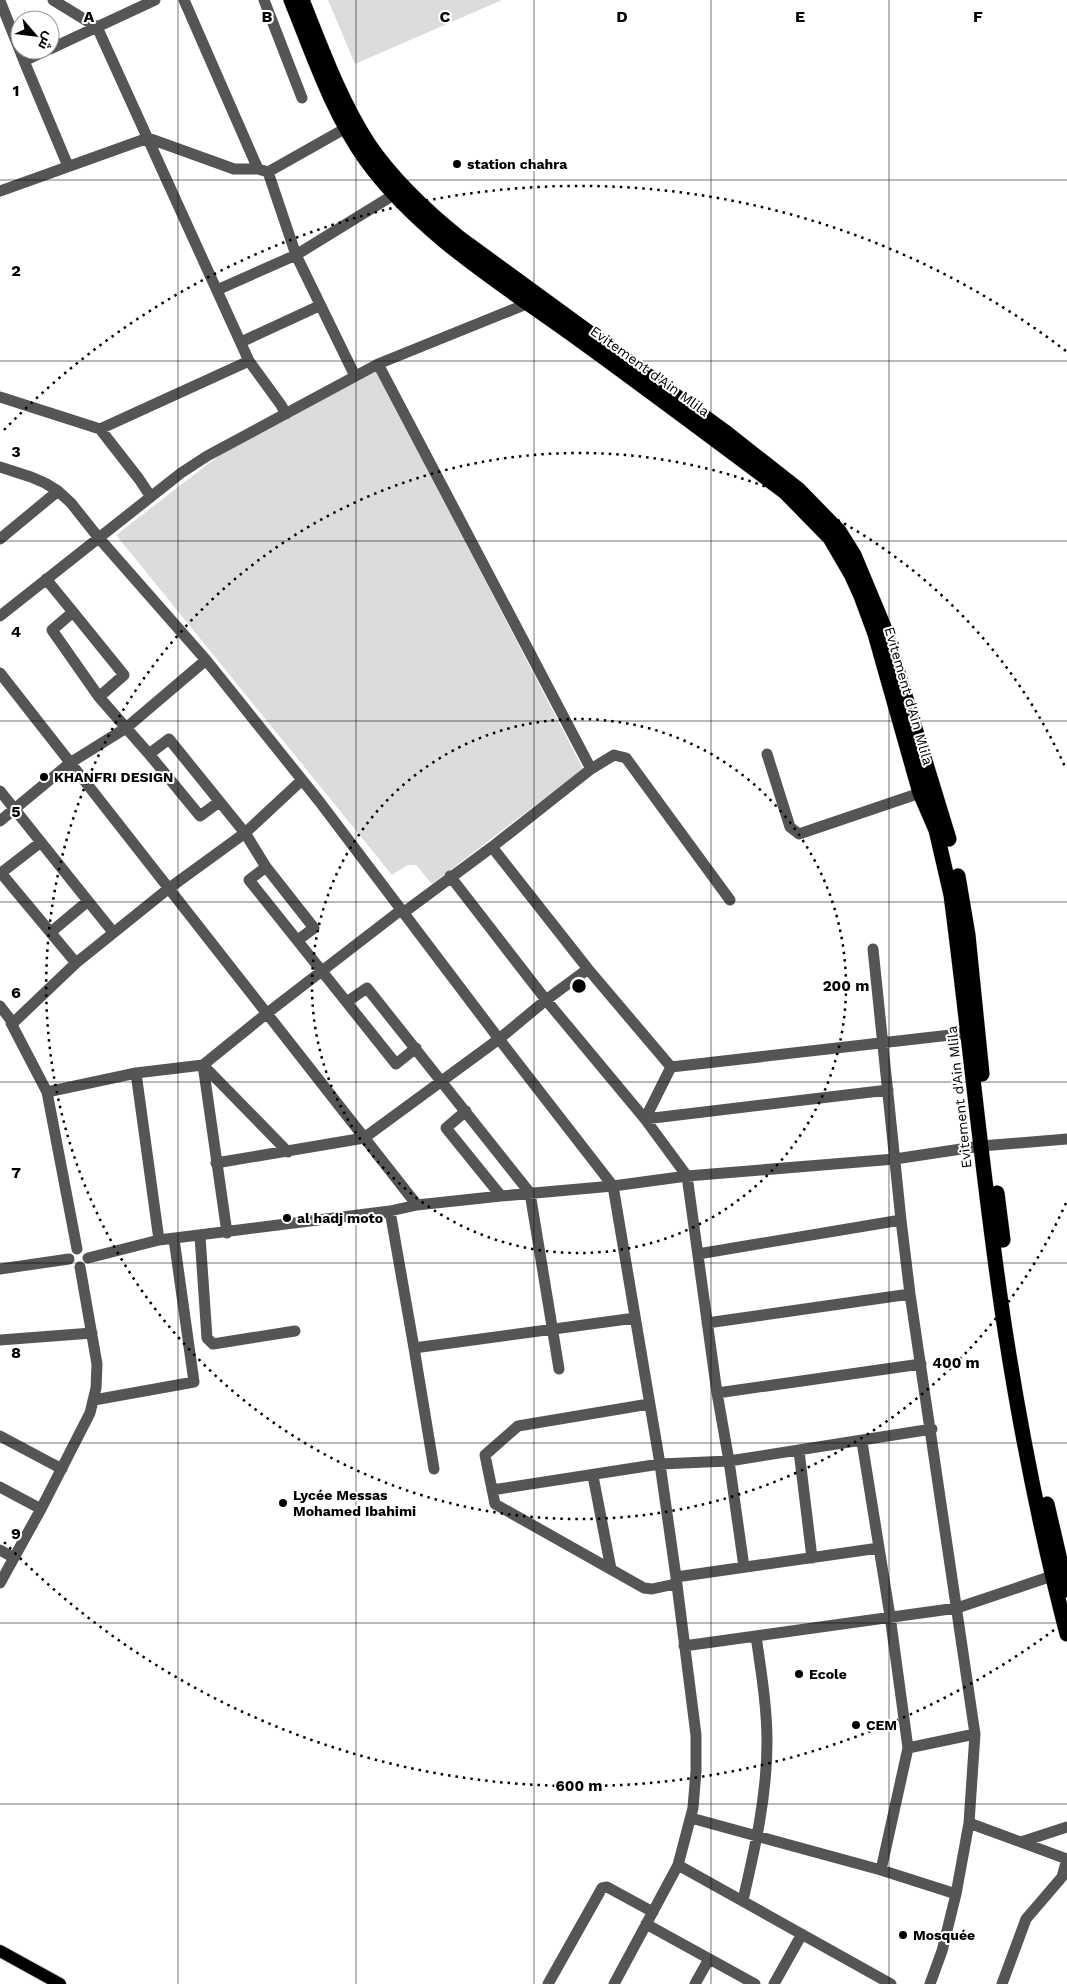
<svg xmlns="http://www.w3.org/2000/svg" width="1067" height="1984" viewBox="0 0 1067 1984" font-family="'Work Sans',Cairo,sans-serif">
	<rect width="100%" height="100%" fill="#fff"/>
	<!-- green -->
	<path fill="#dcdcdc" d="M328,0H502L355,64Z
		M376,370L583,769L432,884L416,865H408L392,875L116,535L221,454Z"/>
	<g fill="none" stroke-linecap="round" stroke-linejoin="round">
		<!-- major casing -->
		<g stroke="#dbdbdb" stroke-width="14">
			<path id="major" d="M0,1951L60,1984"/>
		</g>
		<!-- highway casing -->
		<g stroke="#dbdbdb" stroke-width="16">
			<path id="highway" d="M291,0C313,54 332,112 366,160C418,232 499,282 570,333C642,385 714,439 785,492L830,538L851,574L861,596L875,634L920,793L936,830L951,895C970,1040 983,1186 1005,1330C1021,1433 1041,1534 1067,1634
				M302,0C321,47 340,100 368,143C393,180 426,211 461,239L724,431L799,490L839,531L854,555L884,627L949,839
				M958,876L968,935L982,1074
				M997,1193L1003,1240
				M1047,1504L1067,1590"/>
		</g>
		<!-- minor -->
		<path stroke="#555" stroke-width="11" d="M155,0L97,27L249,361L281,405L286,414
			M184,0L258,169
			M264,0L302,98
			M0,1L24,61
			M50,49L97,27L53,0
			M47,50L24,61L68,166
			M268,172L296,255L355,376
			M0,191L148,138L234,169H258L268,172L346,128
			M217,290L296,255L395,194
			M241,342L319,306
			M378,364L591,769
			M0,397L100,429
			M0,467L31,477L45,483L58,491L71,503L98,537L206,660L319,801L499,1039L613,1186L660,1464L676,1577L696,1735V1771L693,1808L678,1865L614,1984
			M151,497L139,479L100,429L249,361
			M0,539L58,491
			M46,579L73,612L52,630L99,697L149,754L200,816L219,802
			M73,612L124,675L99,697
			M0,616L181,473L207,456L378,364L529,303L531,300
			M0,673L417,1205
			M149,754L169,739L245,833L266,867L314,928L298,940
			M767,754L790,827L799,834L920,793
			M0,791L88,901
			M0,821L70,763L126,728L206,660
			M41,842L1,873L76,963
			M492,847L588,969L671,1067L645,1119L888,1090
			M266,867L249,880L396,1064L416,1048
			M450,876L546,1000L645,1119L687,1176L717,1393L729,1461L744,1567
			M403,913L492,847L591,769L614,755L626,758L730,900
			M51,932L88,901L113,932
			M873,949L901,1220L910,1294L975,1734L969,1823L956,1894L942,1951L930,1984
			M348,1001L367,988L530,1193L559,1369
			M0,1006L13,1023H11L47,1092L77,1249
			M13,1023L76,963L168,889L245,833L302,780
			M671,1067L968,1033
			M136,1073L159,1240
			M47,1092L136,1073L203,1065L227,1233
			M466,1111L446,1128L501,1196
			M288,1152L203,1065L266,1014L401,910
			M216,1163L364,1138L499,1039L546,1000L588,969
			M390,1211L414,1348
			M200,1236L207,1338L213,1344L295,1331
			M698,1254L901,1220
			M88,1258L159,1240L390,1211L417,1205L501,1196L613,1186L687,1176L895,1159L981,1146L1067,1139
			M0,1269L69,1259
			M707,1323L910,1294
			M0,1340L92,1333
			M717,1393L921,1364
			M94,1400L194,1382L174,1239
			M649,1404L518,1426L485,1455L495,1504L644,1588L652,1589L675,1584
			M0,1436L62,1469
			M862,1442L890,1616L908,1748
			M799,1451L812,1558
			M434,1469L414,1348L635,1318
			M593,1476L611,1569
			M0,1487L41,1509
			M492,1490L660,1464L729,1461L932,1429
			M0,1550L14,1558
			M676,1577L879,1548
			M0,1583L41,1509L90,1413L96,1388L97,1364L80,1267
			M684,1646L957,1608L1052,1576
			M691,1818L881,1870L956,1894
			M969,1823L1067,1859
			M1021,1842L1067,1827
			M678,1865L891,1984
			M881,1870L908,1748L975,1734
			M743,1900C755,1848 767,1796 767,1742C767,1706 761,1671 756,1636
			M646,1924L755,1984
			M548,1984L602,1888L607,1887L653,1912
			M695,1984L709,1959
			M774,1984L802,1934
			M1002,1984L1026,1919L1062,1877L1067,1859"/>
		<!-- major -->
		<use href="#major" stroke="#000" stroke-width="12"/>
		<!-- highway -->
		<use href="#highway" stroke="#000" stroke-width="15"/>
	</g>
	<!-- grid -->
	<path fill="none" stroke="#000" stroke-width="1" stroke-opacity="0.55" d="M178,0V1984M356,0V1984M534,0V1984M711,0V1984M889,0V1984M0,180H1067M0,361H1067M0,541H1067M0,721H1067M0,902H1067M0,1082H1067M0,1263H1067M0,1443H1067M0,1623H1067M0,1804H1067"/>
	<!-- distance rings -->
	<g fill="none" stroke="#000" stroke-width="2.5" stroke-dasharray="2.5 5">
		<circle cx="579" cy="986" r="267"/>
		<path d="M1066 1203A533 533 0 1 1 1066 769"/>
		<path d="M1066 1621A800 800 0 0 1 4 1542M4 430A800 800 0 0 1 1066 351"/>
	</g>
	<!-- markers -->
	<g fill="#000" stroke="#fff" stroke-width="2">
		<circle cx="457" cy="164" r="5"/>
		<circle cx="44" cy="777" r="5"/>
		<circle cx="287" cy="1218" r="5"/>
		<circle cx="283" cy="1503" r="5"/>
		<circle cx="799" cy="1674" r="5"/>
		<circle cx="856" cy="1725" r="5"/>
		<circle cx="903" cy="1935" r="5"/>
	</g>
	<g text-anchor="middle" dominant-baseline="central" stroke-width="4" stroke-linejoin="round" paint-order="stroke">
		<!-- poi labels -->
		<g font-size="14" font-weight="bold" fill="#000" stroke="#fff" text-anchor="start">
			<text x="467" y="164">station chahra</text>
			<text x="54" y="777">KHANFRI DESIGN</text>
			<text x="297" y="1218">al hadj moto</text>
			<text x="293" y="1495">Lycée Messas<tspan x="293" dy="16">Mohamed Ibahimi</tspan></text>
			<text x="809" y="1674">Ecole</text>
			<text x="866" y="1725">CEM</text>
			<text x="913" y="1935">Mosquée</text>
		</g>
		<!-- street labels -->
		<g font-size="14" fill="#000" stroke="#fff">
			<text transform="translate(650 371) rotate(36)">Evitement d'Ain Mlila</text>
			<text transform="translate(909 696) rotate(74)">Evitement d'Ain Mlila</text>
			<text transform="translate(959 1097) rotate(-96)">Evitement d'Ain Mlila</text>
		</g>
	</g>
	<g font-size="16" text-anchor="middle" font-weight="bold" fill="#000" stroke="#fff" stroke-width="4" stroke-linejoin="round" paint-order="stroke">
		<text x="89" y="22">A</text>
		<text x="267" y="22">B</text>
		<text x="445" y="22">C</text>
		<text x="622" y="22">D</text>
		<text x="800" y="22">E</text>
		<text x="978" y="22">F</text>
		<text x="16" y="96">1</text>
		<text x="16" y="276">2</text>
		<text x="16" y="457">3</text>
		<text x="16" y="637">4</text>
		<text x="16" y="817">5</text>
		<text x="16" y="998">6</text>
		<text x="16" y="1178">7</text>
		<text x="16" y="1358">8</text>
		<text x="16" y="1539">9</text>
	</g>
	<circle cx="579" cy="986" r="8" fill="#000" stroke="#fff" stroke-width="2.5"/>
	<g font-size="15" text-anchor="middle" font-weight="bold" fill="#000" stroke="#fff" stroke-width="4" stroke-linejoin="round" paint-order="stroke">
		<text x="846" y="991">200 m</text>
		<text x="956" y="1368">400 m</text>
		<text x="579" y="1791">600 m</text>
	</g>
	<!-- north arrow -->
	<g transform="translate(35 35) rotate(118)"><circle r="24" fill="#ffffff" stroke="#999999"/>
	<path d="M0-4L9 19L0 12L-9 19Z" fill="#000000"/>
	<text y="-8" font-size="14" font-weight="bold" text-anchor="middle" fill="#000000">ش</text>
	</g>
</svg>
